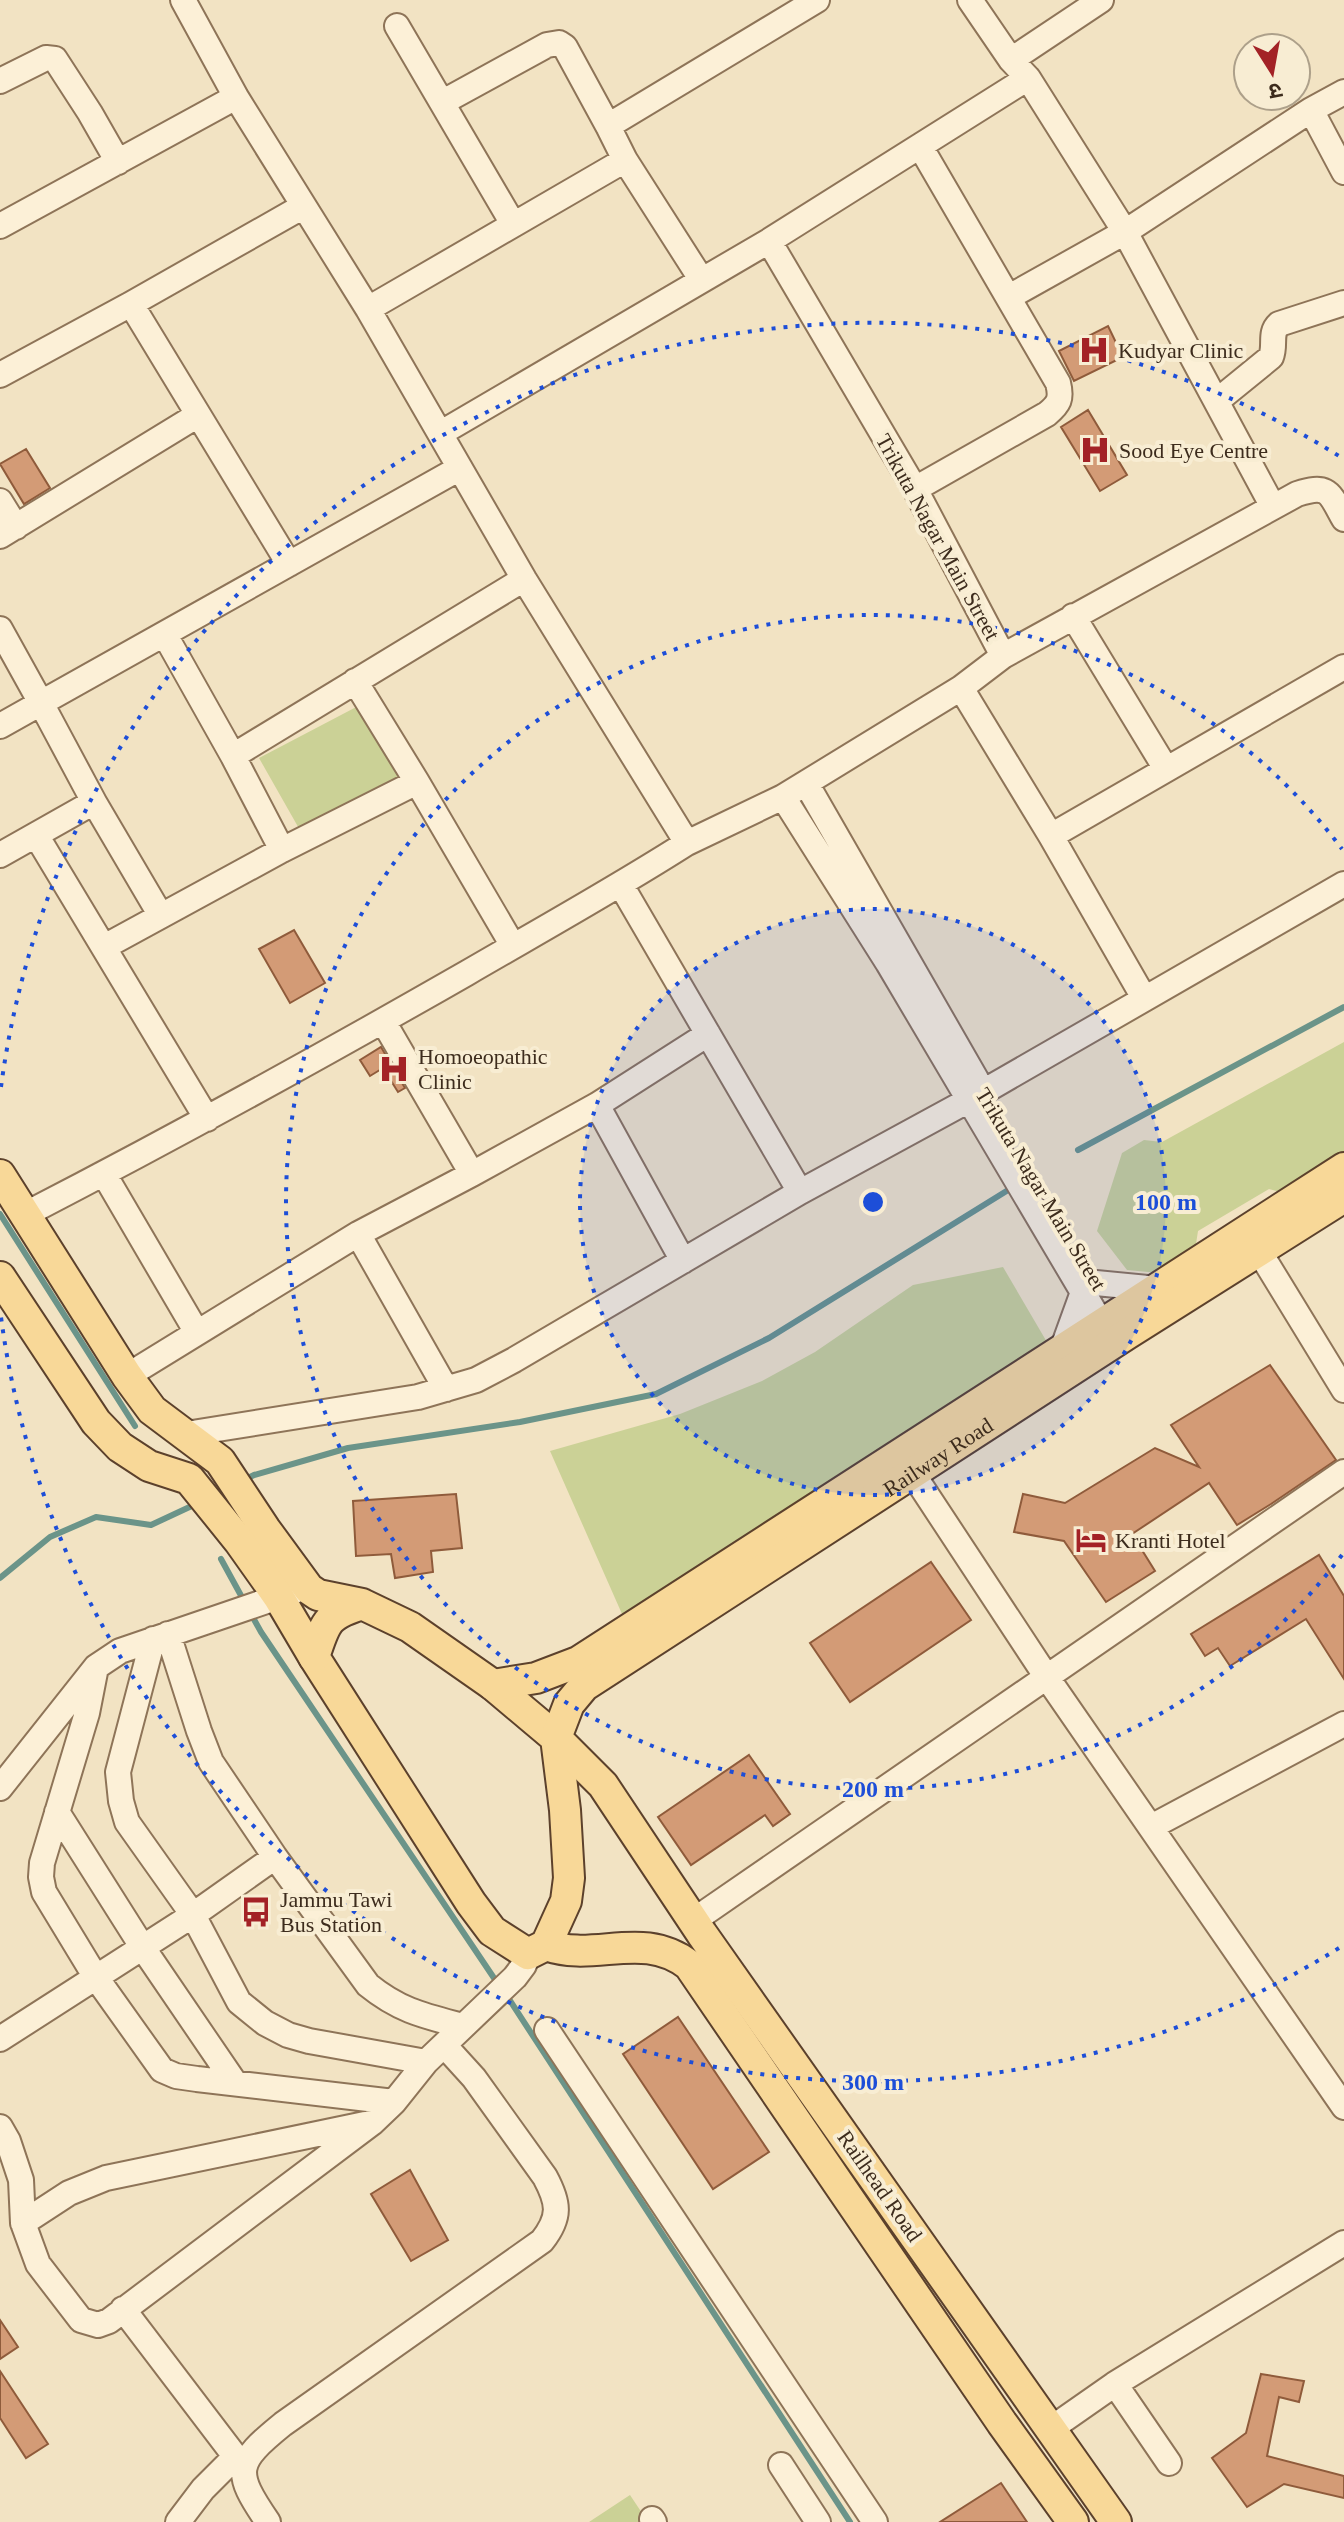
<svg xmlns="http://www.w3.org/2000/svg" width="1344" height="2522" viewBox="0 0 1344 2522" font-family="'Times New Roman','Noto Sans Devanagari',serif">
	<rect width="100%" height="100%" fill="#f2e3c3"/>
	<!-- green -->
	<path fill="#cbd196" d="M362,704L402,776L301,832L259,758Z
		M1344,1042V1159L1291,1195L1269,1189L1198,1231L1194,1257L1159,1273L1127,1270L1097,1231L1122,1153L1144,1140L1162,1142Z
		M1003,1267L1051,1349L626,1623L550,1451L680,1414L762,1381L815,1352L913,1285Z
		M630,2495L648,2522H589Z"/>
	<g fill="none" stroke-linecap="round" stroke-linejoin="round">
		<!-- stream -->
		<path stroke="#6b9489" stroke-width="6" d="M1078,1150L1344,1007
			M0,1214L135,1426
			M242,1481L254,1475L348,1448L520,1422L656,1394L769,1338L1013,1187
			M221,1559L244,1601
			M0,1578L50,1537L96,1517L151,1525L196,1504
			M251,1614L261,1632L498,1984
			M505,1993L850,2522"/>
	</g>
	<!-- building -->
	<path fill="#d39b76" stroke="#8f5b3b" stroke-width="2" d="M1108,326L1123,357L1074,381L1059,351Z
		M1088,410L1127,475L1100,491L1061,427Z
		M26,449L50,488L24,504L0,464Z
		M294,930L325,983L290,1003L259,949Z
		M381,1047L405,1088L398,1092L383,1068L370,1076L360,1060Z
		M1270,1365L1336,1460L1271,1504L1237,1525L1209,1483L1132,1534L1155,1571L1106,1602L1064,1541L1014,1532L1023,1494L1065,1503L1155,1448L1199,1467L1171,1425Z
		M456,1494L462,1548L431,1551L433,1572L395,1578L391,1554L356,1556L353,1501Z
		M1319,1555L1344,1596V1679L1306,1619L1230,1666L1218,1648L1205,1656L1191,1634Z
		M931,1562L971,1620L850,1702L810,1643Z
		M749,1755L790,1814L773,1826L765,1815L691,1865L658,1817Z
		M678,2017L769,2152L713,2189L623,2054Z
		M410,2170L448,2240L411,2261L371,2194Z
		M0,2320L18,2347L0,2359Z
		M0,2371L48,2444L26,2458L0,2418Z
		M1261,2374L1304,2381L1299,2402L1279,2397L1267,2456L1344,2476V2498L1284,2484L1247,2507L1212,2458L1246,2433Z
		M1001,2483L1027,2522H940Z"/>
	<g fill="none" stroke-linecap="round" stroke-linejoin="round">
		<!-- minor casing -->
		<g stroke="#8e7458" stroke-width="28">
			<path id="minor" d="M183,0L236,97L368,309L524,579L687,843L783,797L961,688L1003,656L915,489L769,241
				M970,0L1011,60L1028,78L1125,232L1273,507
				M397,26L513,224
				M1011,60L1101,0
				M0,81L46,58L55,59L90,113L118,162
				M443,102L547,45L559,43L565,47L608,126
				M1311,110L1344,172
				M0,226L236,97
				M701,279L625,160L608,126L817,0
				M1009,297L1125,232L1311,110L1344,92
				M131,304L289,564
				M368,309L625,160
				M0,375L131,304L302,207
				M1217,401L1271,357C1276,345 1269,333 1279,324L1344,303
				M441,433L769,241L1028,78
				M915,489L1047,414C1059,404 1062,399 1058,383L920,146
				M0,501L16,527
				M0,536L198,415
				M1073,616L1166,769
				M0,629L41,703L0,726
				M165,635L233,756L282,850
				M1003,656L1297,494C1329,484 1329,492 1344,519
				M355,681L417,782
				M961,688L1051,836L1144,998
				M233,756L524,579
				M806,783L976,1079
				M783,797L888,963L1110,1338
				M94,802L41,703L460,468
				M36,835L207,1119
				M1051,836L1344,667
				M0,855L94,802L161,916
				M621,885L800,1192
				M104,947L282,850L417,782L513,946
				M383,1021L472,1174
				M597,1105L683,1261
				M104,1174L196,1331
				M26,1214C175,1137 322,1056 467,973C541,930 615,889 687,843
				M358,1234L446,1389
				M1259,1251L1344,1390
				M1096,1283L1158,1289
				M1062,1350L1083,1292
				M127,1376L358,1234L472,1174L597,1105L708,1034
				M186,1434L418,1397L476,1380L514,1360L800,1192L969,1100L1344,884
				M913,1474L1046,1676L1344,2107
				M168,1634L199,1731L211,1762L275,1857L368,1985C400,2011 425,2016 463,2026
				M153,1639L118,1772L121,1801L127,1822L193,1915L239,2002L265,2023L288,2035L309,2041L426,2062
				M96,1667L87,1713L42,1863L41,1877L44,1892L95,1976L162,2070L176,2076L197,2079L394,2102
				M0,1788L96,1667L120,1651L293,1592
				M57,1812L143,1948L235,2083
				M1151,1827L1344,1724
				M693,1921L1344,1472
				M547,2030L875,2522
				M0,2039L193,1915L275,1857
				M0,2127L8,2141L21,2180L23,2223L38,2264L81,2320L98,2325L109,2321L372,2123L394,2102L426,2062L515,1977L524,1965L528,1954
				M23,2223L69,2193L106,2178L365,2124
				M123,2309L244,2468
				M1115,2384L1169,2463
				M1052,2428L1115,2384L1344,2243
				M781,2465L818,2522
				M652,2519L654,2522
				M178,2522L203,2489L235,2457
				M268,2522C233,2471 235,2463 283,2424L542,2241C561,2217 559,2203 545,2177L474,2078L444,2045"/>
		</g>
		<!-- major casing -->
		<g stroke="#5c412c" stroke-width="34">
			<g id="major">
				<path d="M0,1175L127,1376L152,1410L220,1461L265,1529L309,1589L318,1595L362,1604L410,1627L493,1685L556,1738L565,1810L569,1878L566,1901L546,1945L528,1954L492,1931L471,1903L314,1657C326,1622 325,1616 362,1604"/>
				<path d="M0,1277L96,1422L120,1447L149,1466L189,1479L239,1541L278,1596L314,1657"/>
				<path d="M493,1685L536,1678L578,1662L1344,1168"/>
				<path d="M546,1945C595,1963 642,1929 689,1965L1002,2423L1073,2522"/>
				<path id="s1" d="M1116,2522L702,1934L603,1785L556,1738L569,1704L584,1686L1127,1334L1344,1197"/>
			</g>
		</g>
		<!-- minor -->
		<use href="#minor" stroke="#fcf0d7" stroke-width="24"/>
		<!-- major -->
		<use href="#major" stroke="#f8d898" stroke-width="30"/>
	</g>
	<!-- distance rings -->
	<circle cx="873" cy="1202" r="293" fill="#1d4ed8" fill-opacity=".12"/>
	<g fill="none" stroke="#1d4ed8" stroke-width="4" stroke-dasharray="4 8">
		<circle cx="873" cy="1202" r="293"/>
		<path d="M1342 1555A587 587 0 1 1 1342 849"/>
		<path d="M1339 1948A880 880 0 0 1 1 1317M1 1087A880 880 0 0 1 1339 456"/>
	</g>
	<!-- icons -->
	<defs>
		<g id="hospital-bare" transform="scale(2.4)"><path d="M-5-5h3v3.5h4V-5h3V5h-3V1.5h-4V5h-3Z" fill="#a32226" stroke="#f8edd3" stroke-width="2.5" paint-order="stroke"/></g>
		<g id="hotel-bare" transform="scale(2.4)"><path d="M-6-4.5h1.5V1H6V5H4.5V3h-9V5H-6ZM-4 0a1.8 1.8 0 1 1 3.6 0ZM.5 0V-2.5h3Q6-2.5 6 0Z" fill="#a32226" stroke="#f8edd3" stroke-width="2.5" paint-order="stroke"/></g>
		<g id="bus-bare" transform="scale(2.4)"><path d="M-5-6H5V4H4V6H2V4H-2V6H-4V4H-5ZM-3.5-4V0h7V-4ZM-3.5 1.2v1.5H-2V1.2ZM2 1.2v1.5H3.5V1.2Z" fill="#a32226" stroke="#f8edd3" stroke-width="2.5" paint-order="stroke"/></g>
	</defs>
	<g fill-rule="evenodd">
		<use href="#hospital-bare" x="1094" y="350"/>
		<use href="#hospital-bare" x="1095" y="450"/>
		<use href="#hospital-bare" x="394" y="1069"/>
		<use href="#hotel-bare" x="1091" y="1540"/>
		<use href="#bus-bare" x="256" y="1912"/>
	</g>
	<g text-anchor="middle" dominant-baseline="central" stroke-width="8" stroke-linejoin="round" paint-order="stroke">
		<!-- poi labels -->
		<g font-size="22" fill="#3d2c1d" stroke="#f8edd3" text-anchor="start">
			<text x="1118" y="350">Kudyar Clinic</text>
			<text x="1119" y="450">Sood Eye Centre</text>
			<text x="418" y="1056">Homoeopathic<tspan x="418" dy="25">Clinic</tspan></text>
			<text x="1115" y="1540">Kranti Hotel</text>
			<text x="280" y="1899">Jammu Tawi<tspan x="280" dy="25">Bus Station</tspan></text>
		</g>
		<!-- street labels -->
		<g font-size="22" fill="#3d2c1d" stroke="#f8edd3">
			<text transform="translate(938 537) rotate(61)">Trikuta Nagar Main Street</text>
			<text transform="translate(1041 1189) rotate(59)">Trikuta Nagar Main Street</text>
			<text stroke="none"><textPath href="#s1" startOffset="1446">Railway Road</textPath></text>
			<text transform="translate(880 2186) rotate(55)">Railhead Road</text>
		</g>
	</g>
	<circle cx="873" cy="1202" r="12" fill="#1d4ed8" stroke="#f8edd3" stroke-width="4"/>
	<g font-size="24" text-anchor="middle" font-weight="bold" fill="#1d4ed8" stroke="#f8edd3" stroke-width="8" stroke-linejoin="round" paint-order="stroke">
		<text x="1166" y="1210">100 m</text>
		<text x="873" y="1797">200 m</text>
		<text x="873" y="2090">300 m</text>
	</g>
	<!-- north arrow -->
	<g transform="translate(1272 72) rotate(169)"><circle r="38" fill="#f8edd3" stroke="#ada08a" stroke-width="2"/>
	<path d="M0-6L14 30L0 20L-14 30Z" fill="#a32226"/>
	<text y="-12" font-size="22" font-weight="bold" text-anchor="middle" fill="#3d2c1d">उ</text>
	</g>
</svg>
